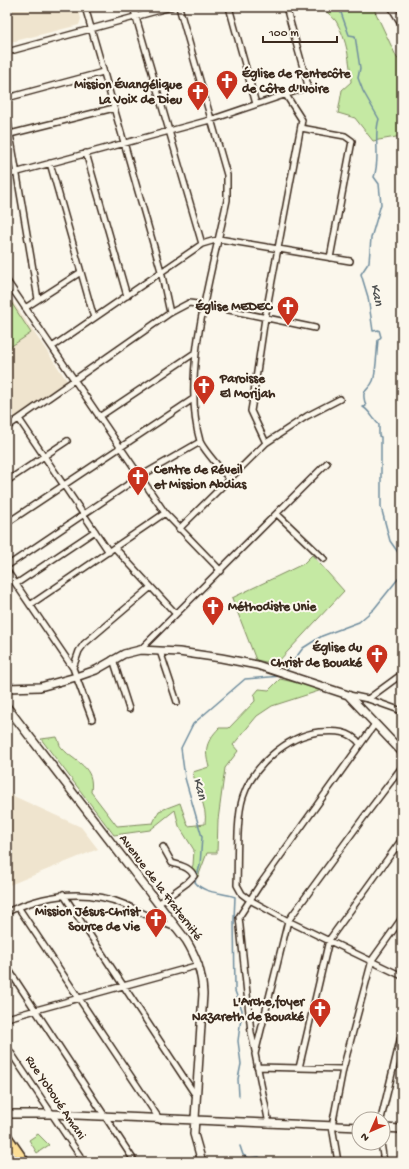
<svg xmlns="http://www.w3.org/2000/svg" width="409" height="1169" viewBox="0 0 409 1169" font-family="'Gochi Hand',sans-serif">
	<rect width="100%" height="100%" fill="#fbf7ec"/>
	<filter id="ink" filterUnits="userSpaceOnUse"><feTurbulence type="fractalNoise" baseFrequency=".025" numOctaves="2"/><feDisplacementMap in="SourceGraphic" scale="8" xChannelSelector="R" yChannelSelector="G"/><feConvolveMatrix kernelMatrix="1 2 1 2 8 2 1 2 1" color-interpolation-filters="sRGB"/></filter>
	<g filter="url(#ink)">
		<!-- built -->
		<path fill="#efe4ce" d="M7,7H78L81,19L79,25L7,43Z
			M7,293L68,382L7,424Z
			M7,793L81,827L98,849L7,886Z"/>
		<!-- green -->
		<path fill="#c5e9a3" stroke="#808a60" d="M322,7H373L397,58L402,63V136L373,141L355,118L338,113L342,90L351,82C350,61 347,40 336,21C332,16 326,12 322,7Z
			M7,296L31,333L7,349Z
			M312,555L344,591L276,664L256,660L232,598L303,564Z
			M280,679L325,689L272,706L257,716L233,745L238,751L225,768L218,820L217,853H207L198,877L189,874L193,865L194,850L179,826L175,810L150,830L114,835L41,739L57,737C59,740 59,746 62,748C76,764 95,765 91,792L117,826L153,823L159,811L180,803L188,826L205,824C208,805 195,790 193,772L209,767C204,749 206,742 219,728H229L255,701L254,695L259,689L269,690Z
			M38,1134L49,1145L37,1153L29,1140Z"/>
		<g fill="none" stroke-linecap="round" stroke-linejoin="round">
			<!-- stream -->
			<path stroke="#6f8d9e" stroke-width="1.5" d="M339,7L349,35L355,36L360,68L358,78L363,91L379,119C373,137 381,158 374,177L379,184L381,204L371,238L369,262L361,274L368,297L373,331L379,330L381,337L378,340C377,349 376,374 373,381C368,393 360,387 366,406L363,407C370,411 373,419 379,425V436L381,437V507L390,541L402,558
				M286,671L303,648L322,636L359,622L374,609L402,574
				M239,1096L238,1079L241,1064L238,1041L242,1010L235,991L234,919L235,897C222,892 204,894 195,882L200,865L202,837L185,778L181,748L193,724L245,679L281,676
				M240,1146L243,1155L248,1158L259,1157L263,1162"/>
			<!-- street casing -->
			<g stroke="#3b2a1e" stroke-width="8">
				<path id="street" d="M85,7L161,271L170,313
					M133,7L202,244
					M179,7L227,175V200C213,269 180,373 200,441C203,450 223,471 230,480
					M229,7L256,104
					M391,7L402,25
					M7,52L171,7
					M7,98L103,72
					M7,116L38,299
					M301,128L345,136L352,141L330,258
					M10,134L114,108
					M86,153L127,296
					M50,163L94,318
					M7,175L210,120L305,88L307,86V82L286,7
					M7,281L165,513L221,571
					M25,308L81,272
					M52,347L202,244L219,239L350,261
					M99,417L196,352
					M19,419L109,552
					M7,427L170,313L189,303L205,305L315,328
					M266,443L251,411L253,399L265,318L302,120L286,95
					M7,481L67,441
					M277,514L324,559
					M7,523L193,399
					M179,529L266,443L307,416L340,399
					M115,548L176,614
					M7,566L139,477L200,442
					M7,571L73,668L92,719
					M16,584L95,531
					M30,605L165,513
					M140,650L327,463
					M160,651L177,702
					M113,659L129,709
					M73,668L79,651L84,644L151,587
					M349,695L368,699L402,711
					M368,699L402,674
					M360,744C350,730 335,731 319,732C287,736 253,766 243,797C236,818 238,862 237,885L242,894L250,900L288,921L402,976
					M63,894L196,1096
					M158,904L187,883L194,876C190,867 181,866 172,863L163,847
					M18,907L160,1120
					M7,912C46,894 86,888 126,905C143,913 159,922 176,928
					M7,967L135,1162
					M7,1018L199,965
					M7,1047L84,1162
					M255,1051L251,1032L239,917L259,886L375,724
					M257,1067L343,1069
					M299,1068L329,940L402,839
					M381,1119L402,1032
					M269,1124L255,1054L288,921L364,817L402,767
					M381,1143L384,1162
					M7,1158L17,1150
					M338,1162L332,1126L343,1069L372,960L402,918"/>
			</g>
			<!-- secondary casing -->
			<g stroke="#3b2a1e" stroke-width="10">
				<path id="secondary" d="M7,688L40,687L76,677L96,670L124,654L140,650L179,652L221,658L257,665L348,695L402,752
					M7,707L186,940C197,958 202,973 203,994L194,1134L202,1162
					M7,1114H52L359,1127
					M383,1128L402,1129"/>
			</g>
			<!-- primary casing -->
			<g stroke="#3b2a1e" stroke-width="11">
				<path id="primary" d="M7,1136L25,1162"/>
			</g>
			<!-- street -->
			<use href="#street" stroke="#fbf7ec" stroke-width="5"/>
			<!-- secondary -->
			<use href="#secondary" stroke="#fbf7ec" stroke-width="7"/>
			<!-- primary -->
			<use href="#primary" stroke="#fdde96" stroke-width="8"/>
		</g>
	</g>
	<!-- icons -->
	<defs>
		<g id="church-pin" transform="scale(1.15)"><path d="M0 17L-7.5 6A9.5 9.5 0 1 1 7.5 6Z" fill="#c8321e" stroke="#fbf7ec"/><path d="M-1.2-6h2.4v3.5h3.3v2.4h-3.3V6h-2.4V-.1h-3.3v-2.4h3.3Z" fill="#fff"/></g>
	</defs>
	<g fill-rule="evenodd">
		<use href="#church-pin" x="227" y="81"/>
		<use href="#church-pin" x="198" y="92"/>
		<use href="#church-pin" x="288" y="307"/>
		<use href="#church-pin" x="204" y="386"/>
		<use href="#church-pin" x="138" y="477"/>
		<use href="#church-pin" x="213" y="607"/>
		<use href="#church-pin" x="377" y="655"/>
		<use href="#church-pin" x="156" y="919"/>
		<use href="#church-pin" x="320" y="1009"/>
	</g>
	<g text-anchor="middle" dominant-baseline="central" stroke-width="4" stroke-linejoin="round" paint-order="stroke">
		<!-- poi labels -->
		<g font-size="13" font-weight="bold" fill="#3b2a1e" stroke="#fbf7ec" text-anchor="end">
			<text x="242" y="74" text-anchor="start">Église de Pentecôte<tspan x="242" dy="15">de Côte d'Ivoire</tspan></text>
			<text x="182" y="85">Mission Évangélique<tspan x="182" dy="15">La Voix de Dieu</tspan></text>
			<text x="272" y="307">Église MEDEC</text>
			<text x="220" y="379" text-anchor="start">Paroisse<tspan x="220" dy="15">El Morijah</tspan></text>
			<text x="154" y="470" text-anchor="start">Centre de Réveil<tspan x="154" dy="15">et Mission Abdias</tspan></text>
			<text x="228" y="607" text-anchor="start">Méthodiste Unie</text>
			<text x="362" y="648">Église du<tspan x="362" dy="15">Christ de Bouaké</tspan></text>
			<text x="140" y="912">Mission Jésus-Christ<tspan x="140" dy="15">Source de Vie</tspan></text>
			<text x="304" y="1002">L'Arche,foyer<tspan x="304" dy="15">Nazareth de Bouaké</tspan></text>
		</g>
		<!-- street labels -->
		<g font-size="13" fill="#3b2a1e" stroke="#fbf7ec">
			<text transform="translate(160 888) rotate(53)">Avenue de la Fraternité</text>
			<text transform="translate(55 1098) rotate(56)">Rue Yoboué Amani</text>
		</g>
		<!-- water labels -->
		<g font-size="14" font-style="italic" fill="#515353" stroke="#fbf7ec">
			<text transform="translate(376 295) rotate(78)">Kan</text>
			<text transform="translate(199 789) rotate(75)">Kan</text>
		</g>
	</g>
	<!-- margin -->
	<rect width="409" height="1169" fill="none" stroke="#fbf7ec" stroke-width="24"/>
	<rect x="12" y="12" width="385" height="1145" fill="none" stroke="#3b2a1e" stroke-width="1.5" filter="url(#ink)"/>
	<!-- north arrow -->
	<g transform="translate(371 1131) rotate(225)"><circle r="19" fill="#fbf7ec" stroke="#aea59a"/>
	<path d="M0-3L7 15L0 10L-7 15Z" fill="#c8321e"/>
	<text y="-6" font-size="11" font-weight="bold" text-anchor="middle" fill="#3b2a1e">N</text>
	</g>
	<!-- scale -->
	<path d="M263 36v6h74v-6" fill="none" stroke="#3b2a1e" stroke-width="2"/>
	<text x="269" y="36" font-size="12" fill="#3b2a1e" stroke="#fbf7ec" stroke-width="3" paint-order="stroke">100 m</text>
</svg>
